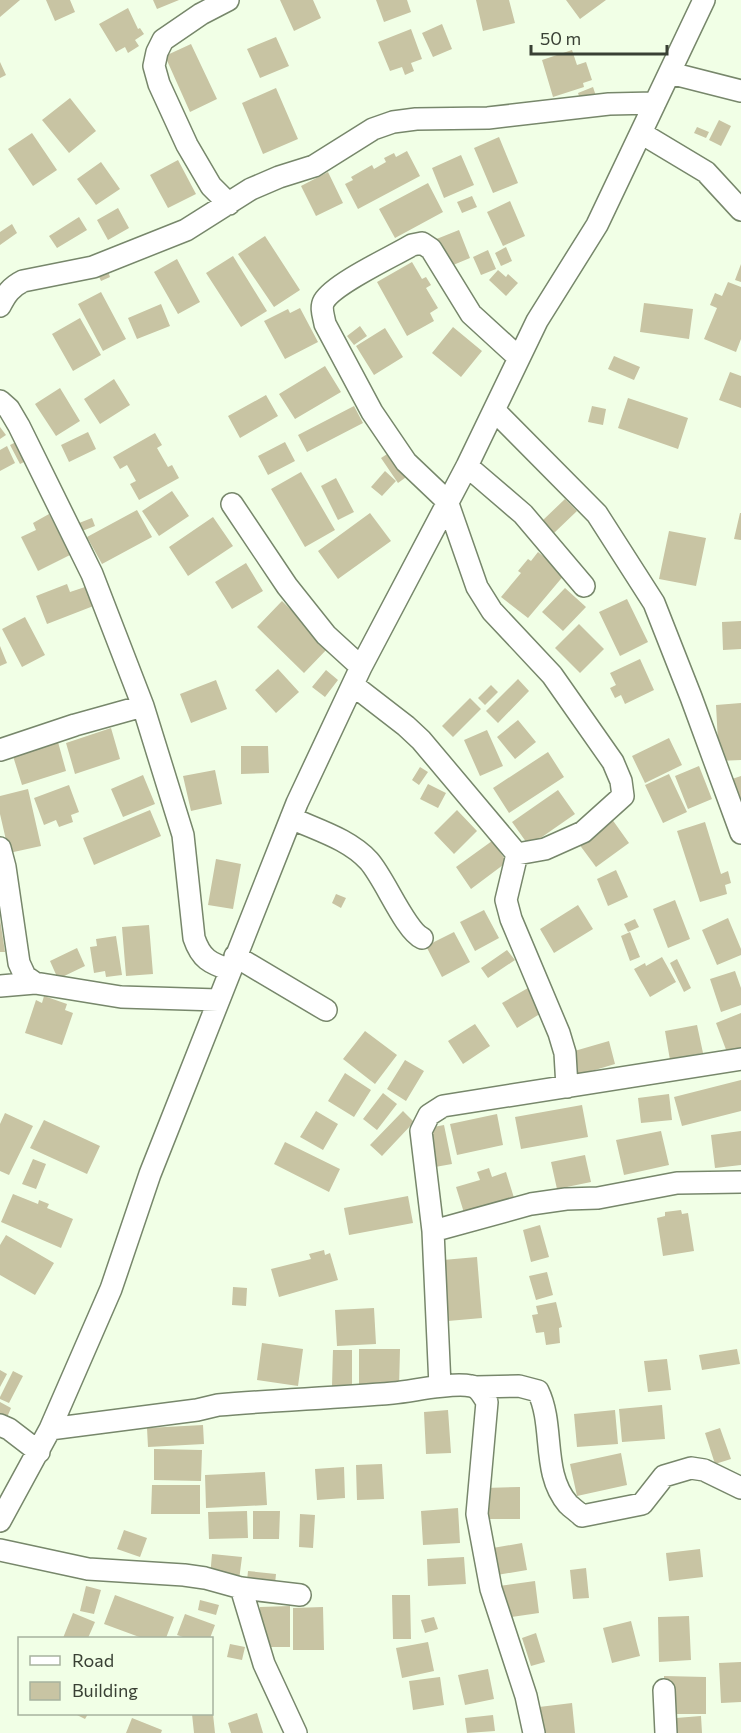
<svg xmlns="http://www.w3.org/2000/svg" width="741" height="1733" viewBox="0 0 741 1733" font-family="Commissioner,sans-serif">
	<rect width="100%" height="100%" fill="#f1ffe6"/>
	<!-- building -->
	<path fill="#c8c4a3" d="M0,0H20L0,17Z
		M46,0H70L75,12L55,21Z
		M153,0H179L157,9Z
		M280,0H313L321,18L294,31Z
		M376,0H407L411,12L384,22Z
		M476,0H509L515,23L483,31Z
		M566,0H606L580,19Z
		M128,8L138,29L140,28L144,34L135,40L139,46L128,53L125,47L116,52L99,24Z
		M442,24L452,49L433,57L422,33Z
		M411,29L422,59L411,63L414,71L405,75L402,67L390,71L378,42Z
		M276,37L289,66L260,78L247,49Z
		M191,44L217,99L190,112L165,56Z
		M572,50L577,65L586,62L592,80L583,83L584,87L553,97L542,60Z
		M0,62L6,75L0,78Z
		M593,87L596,96L581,102L578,93Z
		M276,88L298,139L263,154L242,103Z
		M70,98L96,131L69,153L42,120Z
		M719,120L731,126L721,146L709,140Z
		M697,127L709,132L706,138L694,133Z
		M32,133L57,170L33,186L8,149Z
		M499,137L518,183L493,193L474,148Z
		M407,151L420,176L358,209L345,184L353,180L351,177L372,165L374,169L386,162L384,158L394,153L396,157Z
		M461,155L474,185L444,198L432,168Z
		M178,160L196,194L168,208L150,175Z
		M101,162L120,189L96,205L77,179Z
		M328,172L343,203L316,216L301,186Z
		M428,183L443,212L395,238L379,209Z
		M472,196L477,207L462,213L457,202Z
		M510,201L525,236L503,246L487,212Z
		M118,208L129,228L108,240L97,220Z
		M79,217L87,230L57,248L49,236Z
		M12,224L17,233L0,245V232Z
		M459,230L470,258L446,268L434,240Z
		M265,236L300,290L274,307L238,254Z
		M506,247L512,261L501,266L495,253Z
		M488,250L496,269L481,275L473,257Z
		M233,256L267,311L241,327L206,273Z
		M177,259L200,302L178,314L154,272Z
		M412,262L422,279L426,277L431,285L426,288L438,308L430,313L434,321L407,336L377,282Z
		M741,264V282L735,280Z
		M106,266L110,277L101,281L96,270Z
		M498,270L506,277L508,274L518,283L506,296L489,280Z
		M728,282L741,287V339L736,352L704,339L717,308L710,305L715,293L722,296Z
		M101,292L126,339L103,351L78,304Z
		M644,303L693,309L689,339L640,332Z
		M161,304L170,326L137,339L128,318Z
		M300,308L318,342L285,359L264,321L288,309L290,313Z
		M80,318L101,355L73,371L52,334Z
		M360,326L367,336L354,345L347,336Z
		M453,327L482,351L461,377L432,353Z
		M385,328L403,357L374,375L356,346Z
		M614,356L640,367L634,380L608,369Z
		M325,366L341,392L295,419L279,394Z
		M730,372L741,376V408L719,400Z
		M114,379L130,405L100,424L84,399Z
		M60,388L80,421L56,436L35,404Z
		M266,395L278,416L240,438L228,416Z
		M628,398L688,418L678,449L618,428Z
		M354,406L363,423L307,452L298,435Z
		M592,406L606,409L603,425L588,422Z
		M0,427L6,435L0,439Z
		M88,432L96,449L69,462L61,445Z
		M155,433L162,445L157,448L168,467L172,465L179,478L139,500L130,484L136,481L127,465L120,469L113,457Z
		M20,440L30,459L20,464L10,445Z
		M285,442L295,461L268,475L258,456Z
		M7,446L15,463L0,471V450Z
		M392,451L409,475L398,483L381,458Z
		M385,471L396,481L382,496L371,487Z
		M301,472L335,530L305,547L271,489Z
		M336,478L354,512L338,520L321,486Z
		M172,491L189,516L159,536L142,511Z
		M565,499L577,511L554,533L542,521Z
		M137,510L152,537L102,564L87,537Z
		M370,513L391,541L338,579L318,551Z
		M740,513H741V540L734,539Z
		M49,514L70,555L38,571L21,537L36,530L33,523Z
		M213,517L233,546L188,576L169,547Z
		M92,518L95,526L82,531L79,523Z
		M669,531L706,538L696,586L659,579Z
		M538,552L565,574L528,618L501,597L521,573L518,571L528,559L531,561Z
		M246,563L263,591L232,609L215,582Z
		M67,584L70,592L88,586L96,605L47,624L36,596Z
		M565,588L586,607L563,631L542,612Z
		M627,599L648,642L620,656L599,612Z
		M282,601L329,647L304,673L257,627Z
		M25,617L45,655L22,667L2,629Z
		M741,621V649L723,650L722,622Z
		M579,624L604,649L580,673L555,648Z
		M0,646L7,663L0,666Z
		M640,659L654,690L625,704L621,695L615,698L610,688L616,685L610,673Z
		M278,669L299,692L276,713L255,690Z
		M326,670L338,680L325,697L312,687Z
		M518,679L529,691L498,723L486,711Z
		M216,680L227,709L191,723L180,694Z
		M491,685L498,692L485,705L478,698Z
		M470,698L481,709L453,737L442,726Z
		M741,703V760L719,761L716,705Z
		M518,720L536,742L515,759L497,737Z
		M111,728L120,759L75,774L66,743Z
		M487,730L503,766L480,776L464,740Z
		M669,738L682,765L645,783L632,756Z
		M58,742L66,771L22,785L13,756Z
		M241,746H268L269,773L241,774Z
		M548,752L564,777L509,813L493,788Z
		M699,766L712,799L688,809L675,776Z
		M420,767L428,772L419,785L412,780Z
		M215,770L222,804L191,811L183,776Z
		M669,774L687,812L663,823L645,785Z
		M143,775L155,804L123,817L111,789Z
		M741,776V817L729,780Z
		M428,784L446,793L438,808L420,799Z
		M69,785L79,812L71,815L73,822L59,827L56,820L44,825L34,798Z
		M28,789L41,846L9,853L0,814V796Z
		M558,790L575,814L529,846L512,822Z
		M150,810L161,836L94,865L83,838Z
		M457,810L477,831L454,854L434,833Z
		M609,815L629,843L596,867L576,840Z
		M705,822L721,874L728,871L731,883L725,885L727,894L700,902L677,831Z
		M492,841L507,862L471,889L456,867Z
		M216,859L241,864L233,909L208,905Z
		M616,870L628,897L608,906L597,879Z
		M336,894L346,898L341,908L332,903Z
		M675,900L690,939L668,948L653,909Z
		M578,905L593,929L554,953L540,929Z
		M484,910L499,938L475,951L460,922Z
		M728,918L741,949V955L717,965L702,930Z
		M0,919L5,952H0Z
		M635,919L639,927L628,932L624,924Z
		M149,925L153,974L126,976L122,927Z
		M454,932L470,962L442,977L426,946Z
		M630,932L640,957L630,961L621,936Z
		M116,936L122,975L106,977L105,971L94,973L90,947L97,946L96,939Z
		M77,948L85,966L58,979L50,961Z
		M507,950L515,960L488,978L481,968Z
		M662,957L676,982L650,997L634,969L645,963L646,966Z
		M677,959L691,988L684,992L670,963Z
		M735,971L741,988V1005L721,1012L710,979Z
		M528,988L543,1012L517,1028L502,1003Z
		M44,996L67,1004L65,1010L73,1013L62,1045L25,1033L36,1000L42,1003Z
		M741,1013V1050L728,1055L716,1023Z
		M475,1024L490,1046L463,1064L448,1041Z
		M697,1025L703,1053L670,1060L665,1031Z
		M365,1031L397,1055L375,1084L343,1059Z
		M609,1041L615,1064L578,1075L571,1052Z
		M405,1060L424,1071L406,1101L387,1089Z
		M345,1073L371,1090L354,1117L328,1101Z
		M741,1080V1111L682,1126L674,1097Z
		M383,1093L397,1104L377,1130L363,1119Z
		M669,1094L672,1120L641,1123L638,1098Z
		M582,1105L588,1137L521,1149L515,1117Z
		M316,1111L338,1124L323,1150L300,1137Z
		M403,1111L414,1122L382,1156L370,1145Z
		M5,1113L33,1126L9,1175L0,1171V1124Z
		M497,1114L503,1145L457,1155L450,1124Z
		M44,1120L100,1146L87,1174L30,1148Z
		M444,1125L452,1164L435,1167L428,1128Z
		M661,1131L669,1165L624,1175L616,1140Z
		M741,1131V1165L715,1168L711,1135Z
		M285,1142L340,1169L329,1192L274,1164Z
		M585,1155L591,1182L557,1189L551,1162Z
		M33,1159L46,1164L36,1189L22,1184Z
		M489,1168L492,1177L506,1172L515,1201L465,1216L456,1187L480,1180L477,1172Z
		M13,1194L38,1204L39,1200L49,1204L47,1208L73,1219L61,1248L1,1222Z
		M408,1196L413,1223L349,1235L344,1208Z
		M681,1210L682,1214L688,1213L694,1251L663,1256L657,1218L665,1216V1212Z
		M540,1225L549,1257L531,1262L523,1230Z
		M6,1235L54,1263L35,1295L0,1275V1245Z
		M324,1250L325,1255L330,1253L338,1280L279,1297L271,1269L311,1259L309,1254Z
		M477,1257L482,1318L448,1321L443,1260Z
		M547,1272L553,1295L536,1300L529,1276Z
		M233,1287L247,1288L246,1306L232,1305Z
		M556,1302L562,1327L559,1328L560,1343L546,1345L544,1332L536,1333L532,1315L538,1314L536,1306Z
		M374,1308L376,1344L337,1346L335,1310Z
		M262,1343L303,1349L298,1386L257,1380Z
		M359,1349H400L399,1388L359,1387Z
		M737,1349L740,1364L702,1370L699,1355Z
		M333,1350H352V1386H332Z
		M667,1359L671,1390L648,1392L644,1361Z
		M0,1370L7,1374L0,1387Z
		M13,1371L23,1376L9,1403L0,1399V1397Z
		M0,1402L11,1408L5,1422L0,1420Z
		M662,1405L665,1439L622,1442L619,1409Z
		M448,1410L451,1453L426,1454L424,1412Z
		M615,1410L618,1444L577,1447L574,1414Z
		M203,1425L204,1444L148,1447L147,1428Z
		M720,1428L731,1459L715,1464L705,1433Z
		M154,1449L202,1450L201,1481L154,1480Z
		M621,1453L627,1485L577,1496L570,1464Z
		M382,1464L384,1499L357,1500L356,1465Z
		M344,1467L345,1498L317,1500L315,1469Z
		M265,1472L267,1505L206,1508L205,1475Z
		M152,1485H200V1514H151Z
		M520,1487V1519H485L484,1488Z
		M458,1508L460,1543L423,1545L421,1511Z
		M247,1511L248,1538L209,1539L208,1512Z
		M253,1511H280L279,1539H253Z
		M300,1514L315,1515L313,1548L299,1547Z
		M124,1530L147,1538L140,1557L117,1549Z
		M522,1543L527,1570L491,1576L487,1549Z
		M700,1549L703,1577L669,1581L666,1553Z
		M212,1554L242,1557L239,1580L210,1577Z
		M464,1557L466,1584L428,1586L427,1559Z
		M586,1568L589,1598L573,1599L570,1570Z
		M248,1571L276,1574L275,1584L247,1581Z
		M535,1581L539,1613L504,1618L499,1586Z
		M86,1586L101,1590L94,1614L80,1611Z
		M115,1595L174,1617L166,1638H142L104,1624Z
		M392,1595H410L411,1639H393Z
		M200,1600L219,1605L216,1615L198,1610Z
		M290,1606V1647H259L260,1607Z
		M323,1607L324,1650H293V1608Z
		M73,1613L95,1622L88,1638H63Z
		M185,1614L215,1625L210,1638H186L177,1635Z
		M689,1616L691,1660L659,1662L658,1617Z
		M434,1617L438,1629L425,1633L421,1620Z
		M631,1621L640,1656L612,1663L603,1628Z
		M536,1633L545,1662L531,1666L522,1638Z
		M428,1642L434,1671L402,1678L396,1648Z
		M230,1644L245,1647L242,1660L227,1657Z
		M741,1662V1702L721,1703L719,1663Z
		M488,1669L494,1699L465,1705L458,1675Z
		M664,1676L706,1677V1714H664Z
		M440,1677L444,1705L413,1710L409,1681Z
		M572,1703L575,1733H542L539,1707Z
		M257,1713L263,1733H231L228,1723Z
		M75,1714H88L85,1719Z
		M192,1714H213L215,1733H194Z
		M493,1715L495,1731L467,1733L465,1718Z
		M701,1716L702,1733H677L676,1718Z
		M132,1718L162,1730L161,1733H126Z"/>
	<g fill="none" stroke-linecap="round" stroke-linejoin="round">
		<!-- street casing -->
		<g stroke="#77876b" stroke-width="24">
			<path id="street" d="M228,0L201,14L163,40L157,52L154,66L159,84L187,145L211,186L229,204
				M670,73L741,91
				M641,133L706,172L741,210
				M0,306C6,294 11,287 23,281L93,267L186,230L251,189L279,177L314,166L373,129L393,122L416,119L488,118L609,104L655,103
				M0,401L9,409L19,426L92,574L143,706L183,835L194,938C201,959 210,963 230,970
				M494,410L597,514L654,603L691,697L741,833
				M467,466L523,514L584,586
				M232,504L287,586L326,635L361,667
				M353,685L406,726L421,740L517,854L506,900L511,919L559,1033L565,1053L567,1087
				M0,750L75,725L143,706
				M291,818C317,830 349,839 369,861C385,879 405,930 422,938
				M0,848L5,867L19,963L25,976L35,983
				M517,854L545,849L583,832L623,796L621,781L613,762L552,675L492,611L477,587L447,501L406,462L372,412L325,324C324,317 320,308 324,301C335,283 392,257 412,245L422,243L431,249L471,314L518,357
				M235,956L326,1010
				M0,986L35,983L121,997L218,1000
				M433,1231L531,1204L566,1199L598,1198L677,1183L741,1182
				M440,1386L433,1231L421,1131L429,1115L443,1106L741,1059
				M476,1387L519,1386L538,1391C555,1426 541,1473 568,1504C572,1508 578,1512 582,1516L642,1504L664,1476L691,1468L704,1470L741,1488
				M0,1425L9,1429L39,1452
				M50,1429L197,1410L218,1405C276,1400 335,1398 393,1393C414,1391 452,1382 471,1386C479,1387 483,1396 487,1402L477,1514L491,1589L526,1696L534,1733
				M0,1521L50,1429L111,1289L150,1174L297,803L361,667L467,466L537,321L597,225L704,0
				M0,1550L88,1569L184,1575L205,1578L241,1588L300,1595
				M241,1588L264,1664L296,1733
				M664,1690L666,1733"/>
		</g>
		<!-- street -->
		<use href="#street" stroke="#fff" stroke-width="21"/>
	</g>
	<!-- legend -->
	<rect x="18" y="1637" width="195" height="78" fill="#f1ffe6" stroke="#a7b39f" stroke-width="1.5"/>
	<rect x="30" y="1656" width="30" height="9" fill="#ffffff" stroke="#a7b39f" stroke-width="1.5"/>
	<text x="72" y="1667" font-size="18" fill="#394034">Road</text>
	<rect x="30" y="1682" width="30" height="18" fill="#c8c4a3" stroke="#a7b39f" stroke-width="1.5"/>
	<text x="72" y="1697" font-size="18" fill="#394034">Building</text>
	<!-- scale -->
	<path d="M531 45v9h136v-9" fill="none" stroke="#394034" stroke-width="3"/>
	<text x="540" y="45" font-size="18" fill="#394034" stroke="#f1ffe6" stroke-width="4.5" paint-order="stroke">50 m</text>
</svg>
